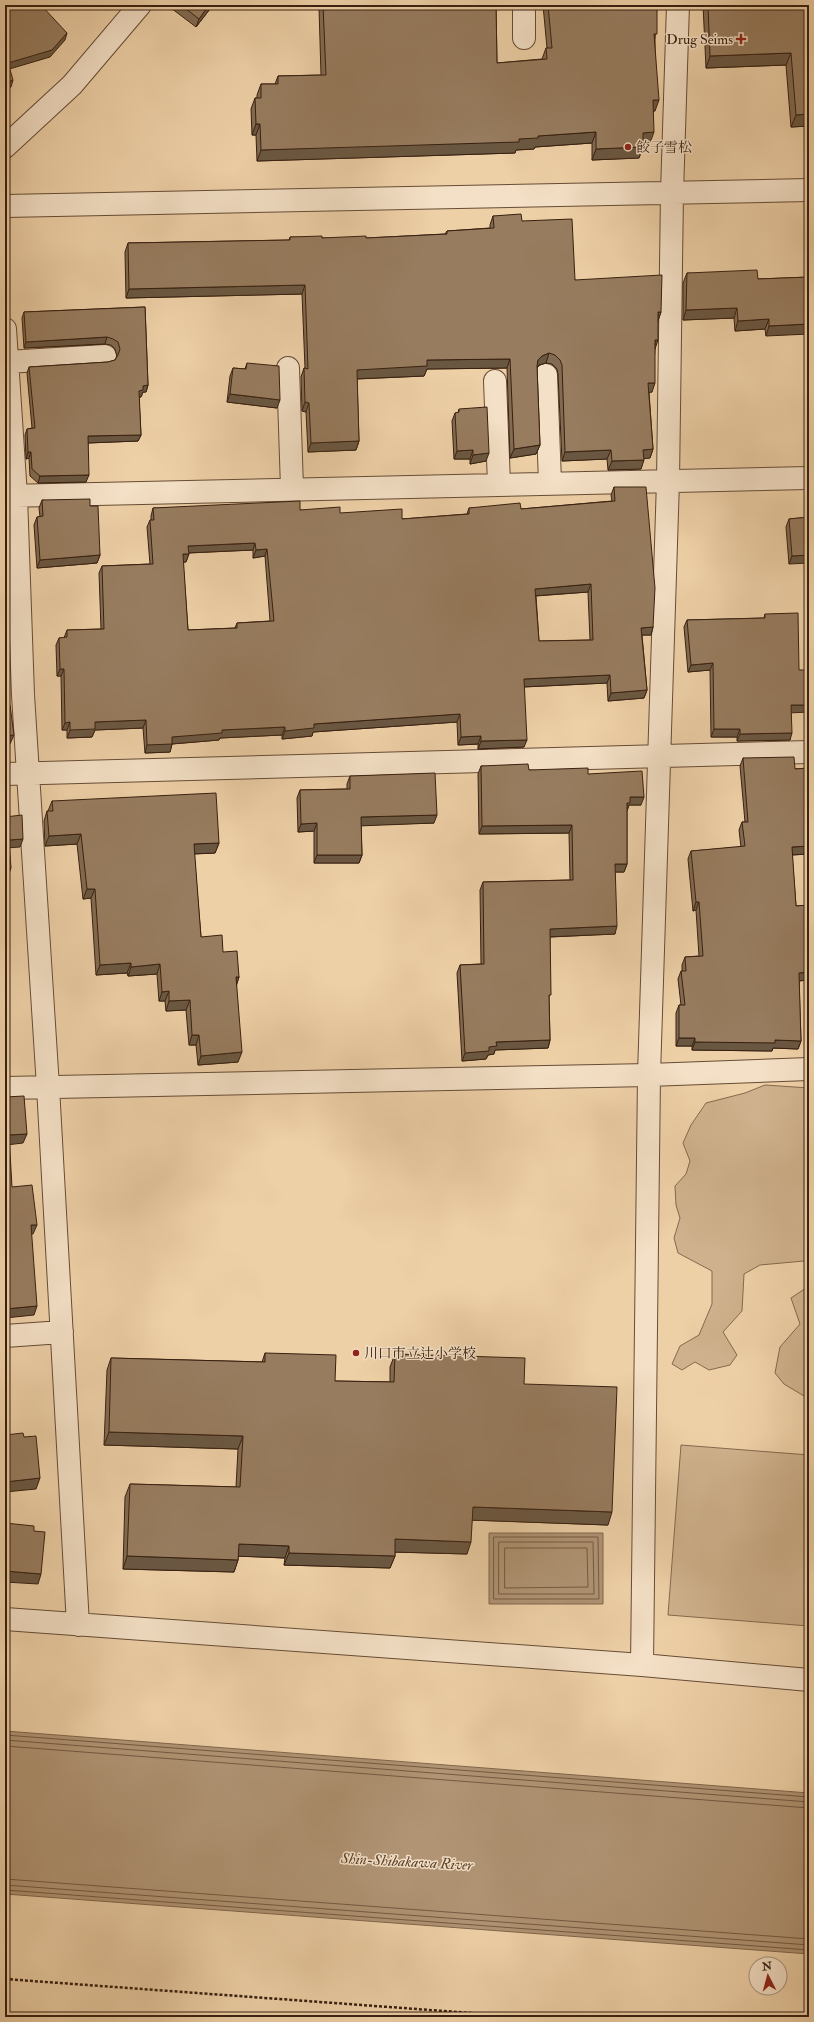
<svg xmlns="http://www.w3.org/2000/svg" width="814" height="2022" viewBox="0 0 814 2022" font-family="'IM FELL Double Pica','Noto Serif JP',serif">
	<rect width="100%" height="100%" fill="#eed0a7"/>
	<filter id="stains"><feTurbulence type="fractalNoise" baseFrequency=".005" numOctaves="4"/><feColorMatrix values="0 0 0 0 .2 0 0 0 0 .09 0 0 0 0 .02 0 0 0 .5 -.17"/></filter>
	<radialGradient id="worn" r=".72"><stop offset=".6" stop-color="#630" stop-opacity="0"/><stop offset="1" stop-color="#630" stop-opacity=".3"/></radialGradient>
	<!-- green -->
	<path fill="#cfb28d" stroke="#84694e" d="M765,1085L809,1088V1275L804,1261L760,1265L744,1274L742,1311L723,1332L737,1355L730,1365L709,1370L695,1362L682,1370L672,1364L680,1346L699,1335L712,1304V1271L678,1253L674,1238L680,1218L676,1205L675,1186L686,1174L690,1161L683,1143L691,1125L706,1103L745,1093Z
		M809,1286V1399L784,1384L775,1373L780,1347L800,1324L791,1298Z
		M681,1445L809,1455V1626L668,1615Z"/>
	<!-- water -->
	<path fill="#b09474" stroke="#80664c" d="M489,1533H603V1604H489Z
		M5,1731L809,1793V1954L5,1894Z"/>
	<g fill="none" stroke-linecap="round" stroke-linejoin="round">
		<!-- shore -->
		<path stroke="#745a42" stroke-width="1" d="M494,1537H598L599,1599H494Z
			M499,1542H593L594,1594H499Z
			M505,1548H587L588,1587L505,1588Z
			M5,1735L809,1797
			M5,1740L809,1802
			M5,1746L809,1808
			M5,1879L809,1939
			M5,1885L809,1945
			M5,1890L809,1950"/>
		<!-- minor casing -->
		<g stroke="#664c36" stroke-width="24">
			<path id="minor" d="M524,5V38
				M5,147L72,85L140,5
				M5,206L809,190
				M5,329L16,496L23,695L48,1087L78,1625
				M7,362L105,356
				M288,368L292,488
				M546,375L550,482
				M495,381L499,484
				M5,496L809,478
				M5,774L809,752
				M5,1088L649,1075L809,1069
				M5,1336L62,1332
				M5,1619L642,1665L809,1680
				M642,1665L649,1075L668,481L672,193L678,5"/>
		</g>
		<!-- path -->
		<path stroke="#382010" stroke-width="2.5" stroke-dasharray="3 2" stroke-linecap="butt" d="M5,1979L526,2017"/>
		<!-- minor -->
		<use href="#minor" stroke="#f4e0c6" stroke-width="22"/>
	</g>
	<!-- wall -->
	<path fill="#826b52" stroke="#382010" fill-rule="evenodd" d="M172,5H213L196,27L171,8Z
		M249,5H259L255,10Z
		M320,5H496L497,63L542,59L546,48H547L543,5H657L655,40V111H653L650,143L643,144V147L639,158L592,160V143L535,147L534,149L516,150L515,153L257,161L256,135H252L251,109L255,98H257V95L261,84H275L278,76L321,75L319,8Z
		M703,5H809V126L791,127L786,65L706,68Z
		M493,216L522,221L575,280L661,312L658,320L655,349L652,392H649L653,449L650,458H644L641,469L608,470L607,459L562,461L558,374L557,369L552,364L546,363L539,365L537,367L540,445L536,454L510,458L507,368L427,369L424,376L357,379L359,441L356,450L308,452L306,412L302,411L301,377L304,368H305L302,294L126,298L125,252L128,243L289,240L290,237L322,238H366L445,234L447,231L490,228V225Z
		M687,273L758,279L809,277L766,336L765,329L735,331L734,318L683,320V283Z
		M145,307L148,385L146,392H143L141,397H139L141,435L138,441L88,443L86,482L38,483L30,476L29,458L26,459L25,435L27,429L32,428L27,373L29,367L108,362L115,360L117,356L115,349L111,345L105,344L24,348L22,318L24,312Z
		M247,363L277,408L227,402L230,376L233,368L245,369Z
		M459,409L486,461L470,464V459H454L452,421L455,413H458Z
		M614,487L653,627L651,635H642L647,690L644,698L608,701L607,683L524,687V747L478,749V744L458,745L457,722L313,732L312,736L282,739V735L220,738L219,740L172,744L170,752L145,753L143,728L95,730L92,737L67,738V730H62L61,676H57L56,645L59,638H64L67,630L101,629L99,573L102,566L150,564L147,527L150,520H151V516L153,508L300,510L402,519L467,514L469,508L521,509L612,501L611,495ZM253,550V558L265,556L270,621L237,623L235,628L188,630L183,562H186L189,553ZM588,592L590,640L539,641L536,596Z
		M42,500L90,506L100,555L97,563L37,568L34,525L37,517H40L39,508Z
		M809,517L789,564L786,527L789,519Z
		M765,614L791,713L790,740L737,741V737H711L710,670L688,672L684,627L687,620L764,618Z
		M743,758L795,769L809,768V854L792,855L796,906L809,905V980L799,981L801,1041L798,1049L773,1048L772,1051L692,1050V1046H676V1013L679,1005H681L678,979L681,971H682V965L685,957L699,956L696,910L693,911L688,859L691,851L741,847L739,830L742,822H745L740,766Z
		M481,766L529,770L588,774L641,805H629L627,811V864L624,872H615V934L550,937L549,1000L550,1040L548,1048L495,1050L494,1054L488,1055L486,1059L462,1061L457,973L460,965L481,964L480,890L483,882L570,880L569,833L479,834L478,774Z
		M350,776L434,823L361,825L362,855L359,863H314V831L298,832L297,798L300,790L347,789V784Z
		M52,801L219,843L215,853L194,854L201,937L223,952L239,977L236,985L238,1062L198,1065L196,1045H189L186,1010L166,1011L165,1001H159L157,974L128,976L127,973L96,975L91,898L83,899L77,844L45,846L44,821L47,811H48Z
		M265,1353L335,1381L390,1382V1367L395,1354L524,1384L608,1525L472,1520L467,1554L395,1552V1556L390,1568L284,1565L285,1558L238,1556V1560L234,1572L123,1569L125,1497L130,1484L236,1487L238,1449L104,1445L107,1370L111,1358L262,1362Z"/>
	<!-- shaded-wall -->
	<path fill="#6a5742" stroke="#382010" d="M209,5H213L196,27L199,19Z
		M67,33L65,40L50,57L6,70L8,63Z
		M791,53L786,65L706,68L710,56Z
		M13,80L11,87L5,89V83Z
		M653,100H659L655,111H649Z
		M809,114V126L791,127L796,115Z
		M256,124H260L256,135H252Z
		M596,132L592,143L535,147L534,149L516,150L515,153L257,161L261,150L519,139L538,136Z
		M654,132L650,143L639,144L643,133Z
		M643,147L639,158L592,160L596,149Z
		M305,285L302,294L126,298L129,289Z
		M737,308L734,318L683,320L686,310Z
		M658,312H661L658,321Z
		M769,319L765,329L735,331L738,321Z
		M809,324V334L766,336L769,326Z
		M107,337L105,344L24,348L26,342Z
		M655,340H658L655,349Z
		M549,353L546,363L539,365L535,370L538,360L542,356Z
		M510,359L507,368L427,369L424,376L353,379L357,370L427,360Z
		M648,383H655L652,392L645,393Z
		M148,385L146,392H143L141,397H137L139,391L143,386Z
		M230,394L280,400L277,408L227,402Z
		M305,402L309,403L306,412L302,411Z
		M141,435L138,441L86,443L88,436Z
		M359,441L356,450L308,452L311,443Z
		M540,445L536,454L510,458L514,449Z
		M653,449L650,458L639,459L643,450Z
		M473,450L470,459H454L457,451Z
		M611,450L607,459L562,461L565,452Z
		M28,452H31L29,458L26,459Z
		M489,453L486,461L470,464L473,455Z
		M644,460L641,469L608,470L612,461Z
		M89,475L86,482L38,483L40,476Z
		M8,535L5,544V536Z
		M255,543L253,550L185,553L188,546Z
		M267,549L265,556L253,558L256,550Z
		M183,554H189L186,562H180Z
		M100,555L97,563L37,568L40,560Z
		M809,555V563L789,564L792,556Z
		M591,584L588,592L532,596L535,589Z
		M653,627L651,635H638L641,628Z
		M713,663L710,670L688,672L691,665Z
		M60,669H64L61,676H57Z
		M610,675L607,683L521,687L524,679Z
		M647,690L644,698L608,701L611,693Z
		M791,705H809V712L788,713Z
		M460,714L457,722L313,732L312,736L282,739L285,731L314,724Z
		M146,720L143,728L95,730L92,737L67,738L70,730L95,722Z
		M70,722L67,730H62L65,723Z
		M285,727L282,735L220,738L219,740L171,744H172L170,752L145,753L147,745L172,737L222,730Z
		M714,729H740L737,737H711Z
		M792,733L790,740L737,741L740,734Z
		M14,735L10,744H5V736Z
		M481,736L478,744L458,745L461,737Z
		M527,740L524,747L478,749L481,741Z
		M630,797H644L641,805H629L627,811V803Z
		M437,815L434,823L358,826L361,817Z
		M317,823L314,831L298,832L301,824Z
		M572,825L569,833L479,834L482,826Z
		M81,834L77,844L45,846L49,836Z
		M23,839L20,847L6,848L9,840Z
		M219,843L215,853L190,854L194,844Z
		M809,846V854L789,855L792,847Z
		M317,855H362L359,863H314Z
		M615,864H627L624,872H612Z
		M11,868L8,877H5V869Z
		M87,889H95L91,898L83,899Z
		M696,902H699L696,910L693,911Z
		M617,926L615,934L547,937L550,929Z
		M131,963L127,973L96,975L100,965Z
		M160,964L157,974L128,976L131,967Z
		M809,972V980L796,981L799,973Z
		M236,977H239L236,987Z
		M169,991L165,1001H159L162,992Z
		M190,1000L186,1010L166,1011L169,1001Z
		M192,1035H199L196,1045H189Z
		M679,1038H695L692,1046H676Z
		M550,1040L548,1048L495,1050L494,1054L488,1055L486,1059L462,1061L465,1053L489,1047L496,1042Z
		M775,1040L801,1041L798,1049L773,1048L772,1051L692,1050L695,1042Z
		M242,1052L238,1062L198,1065L201,1056Z
		M27,1134L23,1143L6,1145L9,1135Z
		M31,1225H37L33,1234H28Z
		M37,1306L34,1315L5,1318V1309Z
		M109,1432L243,1436L238,1449L104,1445Z
		M40,1478L36,1489L5,1492V1482Z
		M473,1507L612,1512L608,1525L468,1520Z
		M395,1539L471,1542L467,1554L391,1552Z
		M239,1544L289,1546L285,1558L234,1556Z
		M289,1553L395,1556L390,1568L284,1565Z
		M127,1556L238,1560L234,1572L123,1569Z
		M5,1571L41,1574L38,1584L5,1582Z"/>
	<!-- building -->
	<path fill="#977c5f" stroke="#382010" fill-rule="evenodd" d="M5,5H41L67,33L52,50L8,63L13,80L5,83Z
		M181,5H209L199,19Z
		M323,5H496L497,63L547,59L546,48H552L548,5H657V34H654L659,100H653L654,132L643,133V147L596,149V132L538,136V138L519,139V142L261,150L260,124H256L255,98H261V84H278V76L326,75Z
		M708,5H809V114L796,115L791,53L710,56Z
		M521,214L522,221L572,219L575,280L662,275L661,312H658V340H655V383H648L653,449L643,450L644,460L612,461L611,450L565,452L562,365L560,360L555,355L549,353L542,356L538,360L537,366L540,445L514,449L510,359L427,360V366L357,370L359,441L311,443L309,403L305,402L304,368L308,369L305,285L129,289L128,243L290,240V237L322,236V238L366,236V238L447,234V231L494,228L493,216Z
		M757,270L758,279L809,277V324L769,326V319L738,321L737,308L686,310L687,273Z
		M145,307L148,385L143,386V390L139,391L141,435L88,436L89,475L40,476L32,469L31,452H28L27,429L35,428L29,367L108,362L115,360L118,355L120,349L118,342L113,339L107,337L26,342L24,312Z
		M247,363L279,366L280,400L230,394L233,368L246,369Z
		M487,407L489,453L473,455V450L457,451L455,413L459,412V409Z
		M614,487H646L655,588L653,627L641,628L647,690L611,693L610,675L524,679L527,740L481,741V736L461,737L460,714L314,724V728L285,731V727L222,730V733L172,737V744L147,745L146,720L95,722V729L70,730V722L65,723L64,669H60L59,638L67,637V630L104,629L102,566L153,564L150,520H154L153,508L300,501V510L340,507V513L402,509V519L469,514V508L520,503L521,509L615,501ZM255,543L256,550L267,549L274,621L237,623V628L188,630L183,554H189L188,546ZM591,584L593,640L539,641L535,589Z
		M90,499V506H98L100,555L40,560L37,517L43,516L42,500Z
		M809,517V555L792,556L789,519Z
		M5,522L8,526V535L5,536Z
		M798,613L799,670H809V705H791L792,733L740,734V729H714L713,663L691,665L687,620L765,618V614Z
		M5,705H10L14,735L5,736Z
		M794,757L795,769L809,768V846L792,847L796,906L809,905V972L799,973L801,1041L775,1040V1043L695,1042V1038H679V1005H685L681,971H686L685,957L703,956L699,902H696L691,851L745,846L742,822H748L743,758Z
		M528,764L529,770L588,768V774L642,771L644,797H630V803H627V864H615L617,926L550,929L551,995H549L550,1040L496,1042L497,1046L489,1047V1051L465,1053L460,965L484,964L483,882L573,880L572,825L482,826L481,766Z
		M435,773L437,815L361,817L362,855H317V823L301,824L300,790L350,789V776Z
		M216,793L219,843L194,844L201,937L222,935L223,952L237,951L239,977H236L242,1052L201,1056L199,1035H192L190,1000L169,1001V991L162,992L160,964L131,967V963L100,965L95,889H87L81,834L49,836L47,811H53L52,801Z
		M22,815L23,839L9,840L11,868L5,869V817Z
		M24,1096L27,1134L9,1135L12,1187L32,1185L37,1225H31L37,1306L5,1309V1097Z
		M265,1353L336,1355L335,1381L394,1382L395,1354L525,1358L524,1384L617,1387L612,1512L473,1507L471,1542L395,1539V1556L289,1553V1546L239,1544L238,1560L127,1556L130,1484L240,1487L243,1436L109,1432L111,1358L265,1362Z
		M23,1433L24,1437L36,1436L40,1478L5,1482V1435Z
		M5,1523L34,1526V1531L45,1532L41,1574L5,1571Z"/>
	<!-- markers -->
	<g fill="#8f2418" stroke="#f4e0c6" stroke-width="1.5">
		<path d="M739 33h4v4h4v4h-4v4h-4v-4h-4v-4h4z"/>
		<circle cx="628" cy="147" r="4"/>
		<circle cx="356" cy="1353" r="4"/>
	</g>
	<g text-anchor="middle" dominant-baseline="central" stroke-width="3" stroke-linejoin="round" paint-order="stroke">
		<!-- poi labels -->
		<g font-size="14" fill="#382010" stroke="#f4e0c6" text-anchor="start">
			<text x="733" y="39" text-anchor="end">Drug Seims</text>
			<text x="636" y="147">餃子雪松</text>
			<text x="364" y="1353">川口市立辻小学校</text>
		</g>
		<!-- water labels -->
		<g font-size="15" font-style="italic" fill="#5c432e" stroke="#f4e0c6">
			<text transform="translate(407 1862) rotate(3)">Shin-Shibakawa River</text>
		</g>
	</g>
	<!-- margin -->
	<rect width="814" height="2022" fill="none" stroke="#eed0a7" stroke-width="20"/>
	<rect x="6" y="6" width="802" height="2010" fill="none" stroke="#382010" stroke-width="2"/>
	<rect x="10" y="10" width="794" height="2002" fill="none" stroke="#382010"/>
	<!-- north arrow -->
	<g transform="translate(768 1976) rotate(354)"><circle r="19" fill="#f4e0c6" stroke="#a9937d"/>
	<path d="M0-3L7 15L0 10L-7 15Z" fill="#8f2418"/>
	<text y="-6" font-size="11" font-weight="bold" text-anchor="middle" fill="#382010">N</text>
	</g>
	<rect width="100%" height="100%" filter="url(#stains)"/>
	<rect width="100%" height="100%" fill="url(#worn)"/>
</svg>
